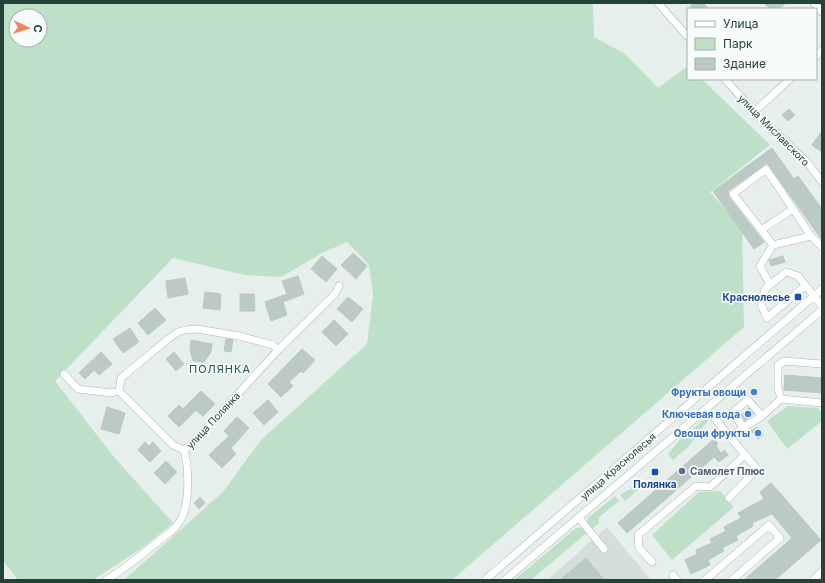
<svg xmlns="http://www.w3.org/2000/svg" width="825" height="583" viewBox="0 0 825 583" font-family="Inter,sans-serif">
	<rect width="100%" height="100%" fill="#e6efeb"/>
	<!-- built -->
	<path fill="#d4dfda" d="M607,527L651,580H547Z"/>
	<!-- green -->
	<path fill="#bfe0c8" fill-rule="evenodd" d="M3,3H593L594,37L625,54L658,88L688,66V79H702L770,145L710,192L742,227L744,327L452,580H124L223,492L261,440L367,344L373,295L369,265L347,242L322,253L281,277L245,275L173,258L55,381L114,457L173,523L142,548L93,580H18L3,561ZM16,16H40V40H16Z
		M788,406L818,408L822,414V421L787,449L767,421Z
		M705,419H709L689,446L673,460L668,454L681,438Z
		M638,484L641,487L625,501L620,495Z
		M720,491L734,507L672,560L652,535L699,492Z
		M615,496L619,501L599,517V523L592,529L587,524L588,518Z
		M576,528H583L587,533L531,580H514Z"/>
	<!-- building -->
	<path fill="#bbcac4" stroke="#b8c9c2" d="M694,3H703L709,9H693L690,6Z
		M764,3H786L779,9H770Z
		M789,109L795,115L788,121L782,115Z
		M822,131V152L812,145Z
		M772,148L794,179L798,176L822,209V240L767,163L728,191L729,197L764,242L754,249L713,191Z
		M353,253L367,266L356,279L341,265Z
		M322,256L337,269L326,282L311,269Z
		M783,256L785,262L771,266L769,260Z
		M298,276L304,294L283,302L287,315L271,321L265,302L287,294L282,281Z
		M185,278L188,294L168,298L166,281Z
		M205,292L221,294L220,310L203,308Z
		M240,294H254L255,311H240Z
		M348,297L363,309L352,322L337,309Z
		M155,308L166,320L148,335L138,323Z
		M334,320L348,334L336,346L322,332Z
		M130,328L139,342L123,353L113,339Z
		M226,339L233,340L231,352L224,351Z
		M191,340L212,344L211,352L204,362L193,361L190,350Z
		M302,349L315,360L303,373L301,371L289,382L293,386L281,397L268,384Z
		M101,352L112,364L99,375L94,370L85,379L79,373Z
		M174,352L184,364L176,371L166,359Z
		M785,375L822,378V393L784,390Z
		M201,391L215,404L203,416L196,410L179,427L168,416L179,405L183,409Z
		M268,400L278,412L264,425L253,413Z
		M107,407L125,413L119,434L101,429Z
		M749,408L754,414L745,421L741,415Z
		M237,417L249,428L231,448L236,454L222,468L209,455L229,436L224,431Z
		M757,427L763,435L758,439L751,431Z
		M714,439L718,444L716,446L721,453L724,450L728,455L719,462L714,457L627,533L618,523Z
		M145,442L149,446L153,442L161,451L150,462L138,450Z
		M166,461L177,472L165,484L154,473Z
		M771,483L821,540L775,580H744L792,538L772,514L752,523L753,526L736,536L738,540L722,548L724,551L708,560L710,565L691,574L685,560L697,554L696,550L712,543L710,539L726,531L724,527L741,518L738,513L764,499L760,492Z
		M200,497L205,503L199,509L194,503Z
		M586,558L604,580H560Z"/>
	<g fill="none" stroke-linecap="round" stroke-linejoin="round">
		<!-- minor casing -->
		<g stroke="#a8b8b2" stroke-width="8">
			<path id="minor" d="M658,3L688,37
				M814,3L822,12
				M816,56L822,50
				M725,79L754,112L808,163L822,182
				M754,112L790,79
				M761,230L793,209L811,236
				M773,245L733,194L766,169L793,209
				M770,285L760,266L773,245L811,236L822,247
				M805,286L767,318L761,304L765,289L786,272L798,276L822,306
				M64,374L78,389L112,393L119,391
				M119,391L121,378L168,339L178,332L185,330L197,329L239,336L273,345L278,350
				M119,391L173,445L184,450
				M781,399L778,388V365L784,361L822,364
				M705,410L715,419L757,469L729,498
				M744,428L732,413L748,400L762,416
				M729,437L762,416L781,399L822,403
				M578,517L604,549
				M652,562L639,548L638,535L696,486L710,487L745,455
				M673,575L677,580
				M106,580C126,568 143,554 161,539C166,535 173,531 177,525C191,509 189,469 184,450L194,442L278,350L335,294L339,286
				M485,580L822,289
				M505,580L822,310
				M705,580L769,525L780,538L732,580
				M813,580L822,571"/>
		</g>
		<!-- minor -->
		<use href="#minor" stroke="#fff" stroke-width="7"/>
	</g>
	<!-- markers -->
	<g fill="#1a4fb4" stroke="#f7fbf9" stroke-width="1.5">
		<rect x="794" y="293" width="8" height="8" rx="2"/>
		<rect x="651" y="468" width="8" height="8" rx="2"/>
	</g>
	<g fill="#3f7fe0" stroke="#f7fbf9" stroke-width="1.5">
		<circle cx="754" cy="392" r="4"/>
		<circle cx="748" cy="414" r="4"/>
		<circle cx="758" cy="433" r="4"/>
	</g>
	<circle fill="#5c6f8a" stroke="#f7fbf9" stroke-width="1.5" cx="682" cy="471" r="4"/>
	<g text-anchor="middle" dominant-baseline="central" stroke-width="3.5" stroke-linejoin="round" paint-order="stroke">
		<!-- street labels -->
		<g font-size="10" fill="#24423a" stroke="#f7fbf9">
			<text transform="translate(774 130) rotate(45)">улица Миславского</text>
			<text transform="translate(213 420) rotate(-47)">улица Полянка</text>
			<text transform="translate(618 466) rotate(-41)">улица Краснолесья</text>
		</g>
		<!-- transit labels -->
		<g font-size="10" font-weight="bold" fill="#164399" stroke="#f7fbf9" text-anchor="end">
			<text x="790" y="297">Краснолесье</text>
			<text x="655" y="484" text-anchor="middle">Полянка</text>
		</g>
		<!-- shop labels -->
		<g font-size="10" font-weight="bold" fill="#366cbe" stroke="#f7fbf9" text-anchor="end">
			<text x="746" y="392">Фрукты овощи</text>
			<text x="740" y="414">Ключевая вода</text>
			<text x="750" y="433">Овощи фрукты</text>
		</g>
		<!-- service labels -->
		<g font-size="10" font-weight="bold" fill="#4e5e75" stroke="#f7fbf9" text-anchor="start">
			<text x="690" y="471">Самолет Плюс</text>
		</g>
		<!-- neighbourhood labels -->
		<g font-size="11" letter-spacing="1" fill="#1f5548" stroke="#f7fbf9">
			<text x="220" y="369">ПОЛЯНКА</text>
		</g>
	</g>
	<!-- border -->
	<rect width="825" height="583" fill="none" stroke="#24423a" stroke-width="8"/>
	<!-- legend -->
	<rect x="687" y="8" width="130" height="72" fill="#f7fbf9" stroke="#a3b1ad"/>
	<rect x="695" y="21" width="20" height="6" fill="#ffffff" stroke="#a3b1ad"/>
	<text x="723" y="28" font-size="12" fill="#24423a">Улица</text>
	<rect x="695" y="38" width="20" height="12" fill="#bfe0c8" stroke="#a3b1ad"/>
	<text x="723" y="48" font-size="12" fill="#24423a">Парк</text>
	<rect x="695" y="58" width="20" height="12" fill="#bbcac4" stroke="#a3b1ad"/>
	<text x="723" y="68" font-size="12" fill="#24423a">Здание</text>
	<!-- north arrow -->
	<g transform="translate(28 28) rotate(94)"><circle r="19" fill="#f7fbf9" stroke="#a3b1ad"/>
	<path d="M0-3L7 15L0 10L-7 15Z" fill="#f4845f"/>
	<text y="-6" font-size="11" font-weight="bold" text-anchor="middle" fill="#24423a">С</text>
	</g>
</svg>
